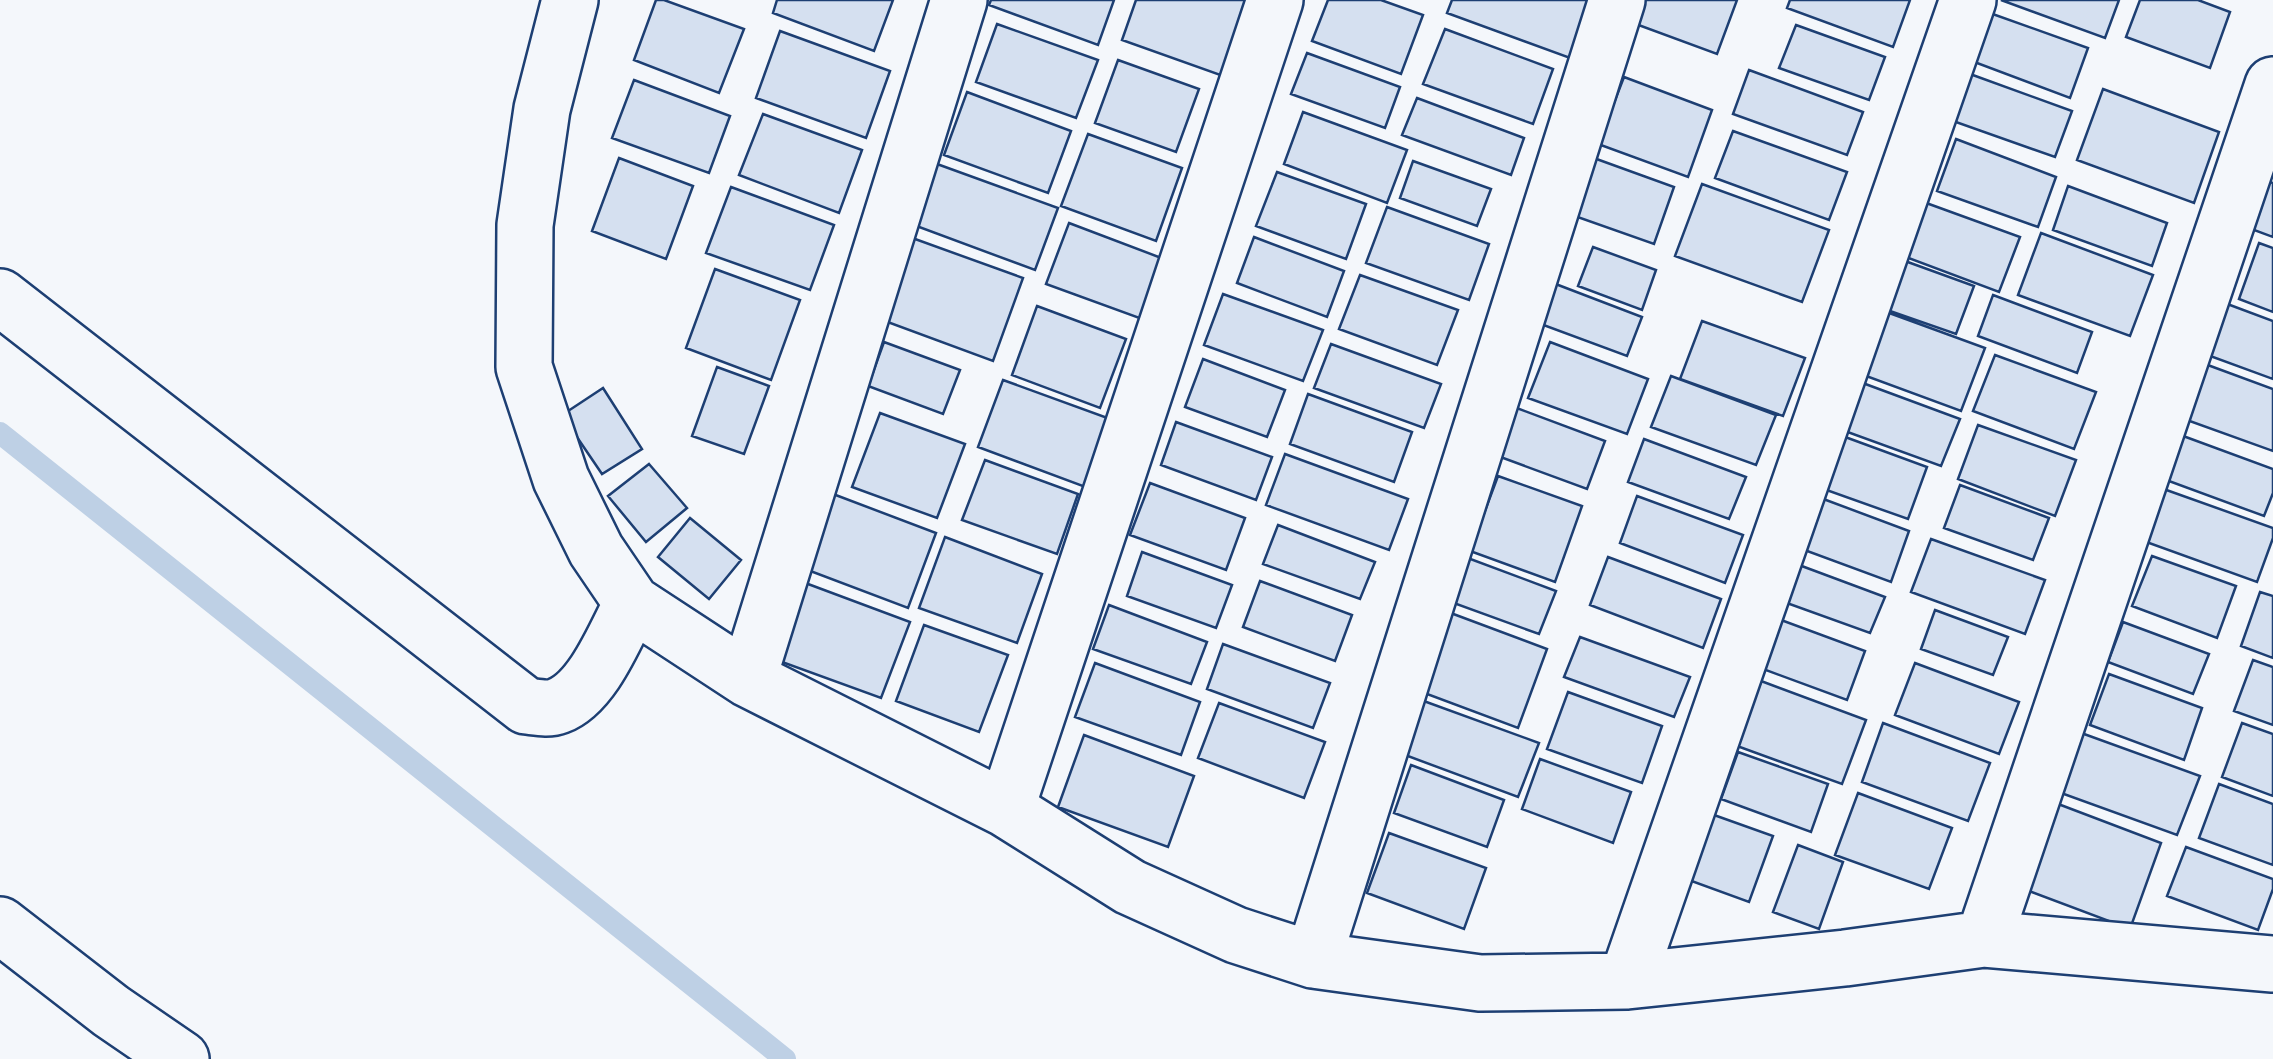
<svg xmlns="http://www.w3.org/2000/svg" width="2273" height="1059" viewBox="0 0 2273 1059" font-family="Commissioner,sans-serif">
	<rect width="100%" height="100%" fill="#f4f7fb"/>
	<g fill="none" stroke-linecap="round" stroke-linejoin="round">
		<!-- stream -->
		<path stroke="#bed0e5" stroke-width="22" d="M0,433L785,1059"/>
	</g>
	<!-- building -->
	<path fill="#d5e0f0" stroke="#1d3f73" stroke-width="2.5" d="M656,0H664L744,29L719,93L634,60Z
		M777,0H893L874,51L773,13Z
		M991,0H1114L1098,45L989,5Z
		M1136,0H1251L1223,76L1122,40Z
		M1328,0H1381L1423,15L1401,74L1312,41Z
		M1452,0H1592L1570,58L1447,13Z
		M1642,0H1737L1717,54L1633,23Z
		M1790,0H1910L1893,47L1787,8Z
		M2001,0H2119L2105,38Z
		M2140,0H2198L2230,12L2210,68L2126,37Z
		M1987,12L2088,48L2070,98L1969,60Z
		M997,24L1098,60L1076,118L976,82Z
		M1796,25L1885,57L1869,100L1779,68Z
		M1445,29L1553,69L1533,124L1423,84Z
		M780,31L890,71L866,138L756,98Z
		M1307,53L1400,87L1385,128L1291,94Z
		M1118,60L1199,89L1176,152L1095,123Z
		M1749,70L1863,112L1847,155L1733,114Z
		M1970,74L2072,111L2055,157L1953,121Z
		M1624,77L1712,110L1688,177L1598,144Z
		M634,80L730,116L709,173L612,138Z
		M2103,89L2219,132L2194,203L2077,160Z
		M967,92L1071,131L1048,193L944,155Z
		M1417,98L1524,138L1511,175L1402,135Z
		M1303,112L1407,150L1387,203L1284,164Z
		M763,114L862,150L839,213L739,175Z
		M1733,131L1847,172L1829,220L1715,178Z
		M1088,134L1182,168L1156,241L1061,206Z
		M1956,139L2056,177L2038,227L1937,191Z
		M1591,157L1674,187L1654,244L1569,214Z
		M619,158L693,186L666,259L592,231Z
		M926,160L1058,208L1035,270L903,221Z
		M1413,161L1491,189L1477,226L1400,198Z
		M1277,172L1366,204L1346,259L1256,226Z
		M2264,180L2273,183V237L2246,227Z
		M1702,184L1829,230L1802,302L1675,256Z
		M2068,186L2167,223L2152,266L2053,230Z
		M731,187L834,225L810,290L706,253Z
		M1918,200L2020,237L1999,292L1898,254Z
		M1387,207L1489,244L1469,300L1366,263Z
		M1069,223L1164,259L1142,319L1046,284Z
		M2041,233L2153,275L2130,336L2018,295Z
		M904,235L1023,278L993,361L874,317Z
		M1254,237L1344,271L1327,317L1237,283Z
		M2259,243L2273,248V312L2239,299Z
		M1593,247L1656,270L1642,310L1578,286Z
		M1905,261L1974,286L1956,334L1887,310Z
		M715,269L800,300L771,380L686,348Z
		M1360,275L1458,310L1437,365L1339,329Z
		M1553,283L1642,317L1627,356L1538,323Z
		M1223,294L1323,330L1303,381L1204,345Z
		M1993,295L2092,332L2077,373L1978,336Z
		M2222,302L2273,321V379L2202,353Z
		M1037,306L1126,339L1100,408L1012,375Z
		M1881,310L1985,348L1961,411L1858,373Z
		M1702,321L1805,358L1783,416L1680,379Z
		M884,342L960,370L943,414L868,386Z
		M1550,342L1648,379L1627,434L1528,398Z
		M1331,344L1441,384L1424,428L1314,388Z
		M1995,355L2096,392L2074,449L1973,411Z
		M1203,359L1285,390L1267,437L1185,407Z
		M2205,364L2273,389V451L2184,419Z
		M717,367L769,386L744,454L692,436Z
		M1671,376L1776,415L1756,465L1651,427Z
		M1003,380L1113,420L1088,488L978,447Z
		M1860,382L1960,419L1941,466L1842,430Z
		M603,388L642,449L602,474L562,415Z
		M1308,394L1412,432L1394,482L1290,444Z
		M1514,407L1605,441L1587,489L1495,455Z
		M880,413L965,444L937,518L852,487Z
		M1176,422L1272,457L1256,500L1161,465Z
		M1978,425L2076,460L2055,516L1958,479Z
		M2175,433L2273,469V493L2264,516L2158,477Z
		M1837,434L1927,467L1908,519L1818,487Z
		M1644,439L1746,477L1729,519L1628,482Z
		M1285,454L1408,499L1389,550L1266,505Z
		M985,460L1078,494L1057,554L962,520Z
		M649,464L687,508L646,542L608,496Z
		M1498,476L1582,506L1555,582L1470,551Z
		M1150,483L1245,518L1226,570L1130,535Z
		M1960,485L2049,518L2033,560L1944,528Z
		M2158,487L2273,528V538L2257,582L2138,539Z
		M833,494L936,533L908,608L805,569Z
		M1637,496L1743,535L1725,583L1620,543Z
		M1818,497L1909,531L1891,582L1799,548Z
		M690,518L741,560L709,599L658,557Z
		M1278,525L1375,562L1360,599L1263,564Z
		M945,537L1042,574L1017,643L919,608Z
		M1931,539L2045,580L2025,634L1911,592Z
		M1142,552L1232,585L1216,628L1127,596Z
		M1457,554L1556,591L1539,634L1440,598Z
		M2152,556L2236,586L2217,638L2132,606Z
		M1608,557L1721,599L1703,648L1590,605Z
		M1799,565L1885,597L1870,633L1784,602Z
		M800,581L910,622L881,698L771,658Z
		M1260,581L1352,615L1335,661L1243,627Z
		M2260,592L2273,596V658L2241,646Z
		M1109,605L1207,642L1191,684L1093,649Z
		M1935,610L2008,637L1993,675L1921,649Z
		M1448,612L1547,649L1518,728L1419,691Z
		M1773,617L1865,651L1847,700L1755,666Z
		M2123,622L2209,654L2193,694L2108,662Z
		M924,625L1008,655L979,732L896,701Z
		M1580,637L1690,677L1674,717L1564,677Z
		M1223,644L1330,683L1313,728L1207,689Z
		M2253,660L2273,667V725L2234,711Z
		M1095,663L1200,702L1181,755L1075,717Z
		M1915,663L2019,702L1999,754L1895,715Z
		M2109,674L2202,708L2184,760L2090,725Z
		M1761,681L1866,720L1842,784L1737,746Z
		M1568,692L1662,726L1642,783L1547,749Z
		M1410,696L1539,743L1518,797L1389,749Z
		M1219,703L1325,742L1304,798L1198,758Z
		M1883,723L1990,763L1968,821L1862,782Z
		M2242,723L2273,734V796L2222,777Z
		M2073,730L2200,776L2177,835L2050,789Z
		M1084,735L1194,776L1168,847L1058,807Z
		M1738,752L1828,784L1811,832L1721,799Z
		M1540,759L1631,792L1613,843L1522,809Z
		M1411,765L1504,800L1487,847L1394,813Z
		M2219,784L2273,804V865L2199,838Z
		M1858,793L1952,828L1929,889L1835,855Z
		M2045,799L2161,843L2130,929L2013,885Z
		M1700,810L1773,836L1749,902L1675,875Z
		M1389,833L1486,868L1464,929L1367,893Z
		M1798,845L1843,862L1819,929L1773,912Z
		M2186,847L2273,879V889L2258,930L2167,896Z"/>
	<g fill="none" stroke-linecap="round" stroke-linejoin="round">
		<!-- minor casing -->
		<g stroke="#1d3f73" stroke-width="60">
			<path id="minor" d="M570,0L542,109L525,225L524,367L561,479L596,550L632,603L748,679L1006,809L1130,887L1236,935L1313,960L1480,983L1627,981L1845,958L1984,939L2273,964
				M0,297L526,706C536,707 548,710 558,706C593,693 615,635 632,603
				M748,679L959,0
				M1006,809L1275,0
				M0,925L111,1011L181,1059
				M1984,939L2273,85
				M1313,960L1617,0
				M1627,981L1968,0"/>
		</g>
		<!-- minor -->
		<use href="#minor" stroke="#f4f7fb" stroke-width="55"/>
	</g>
</svg>
